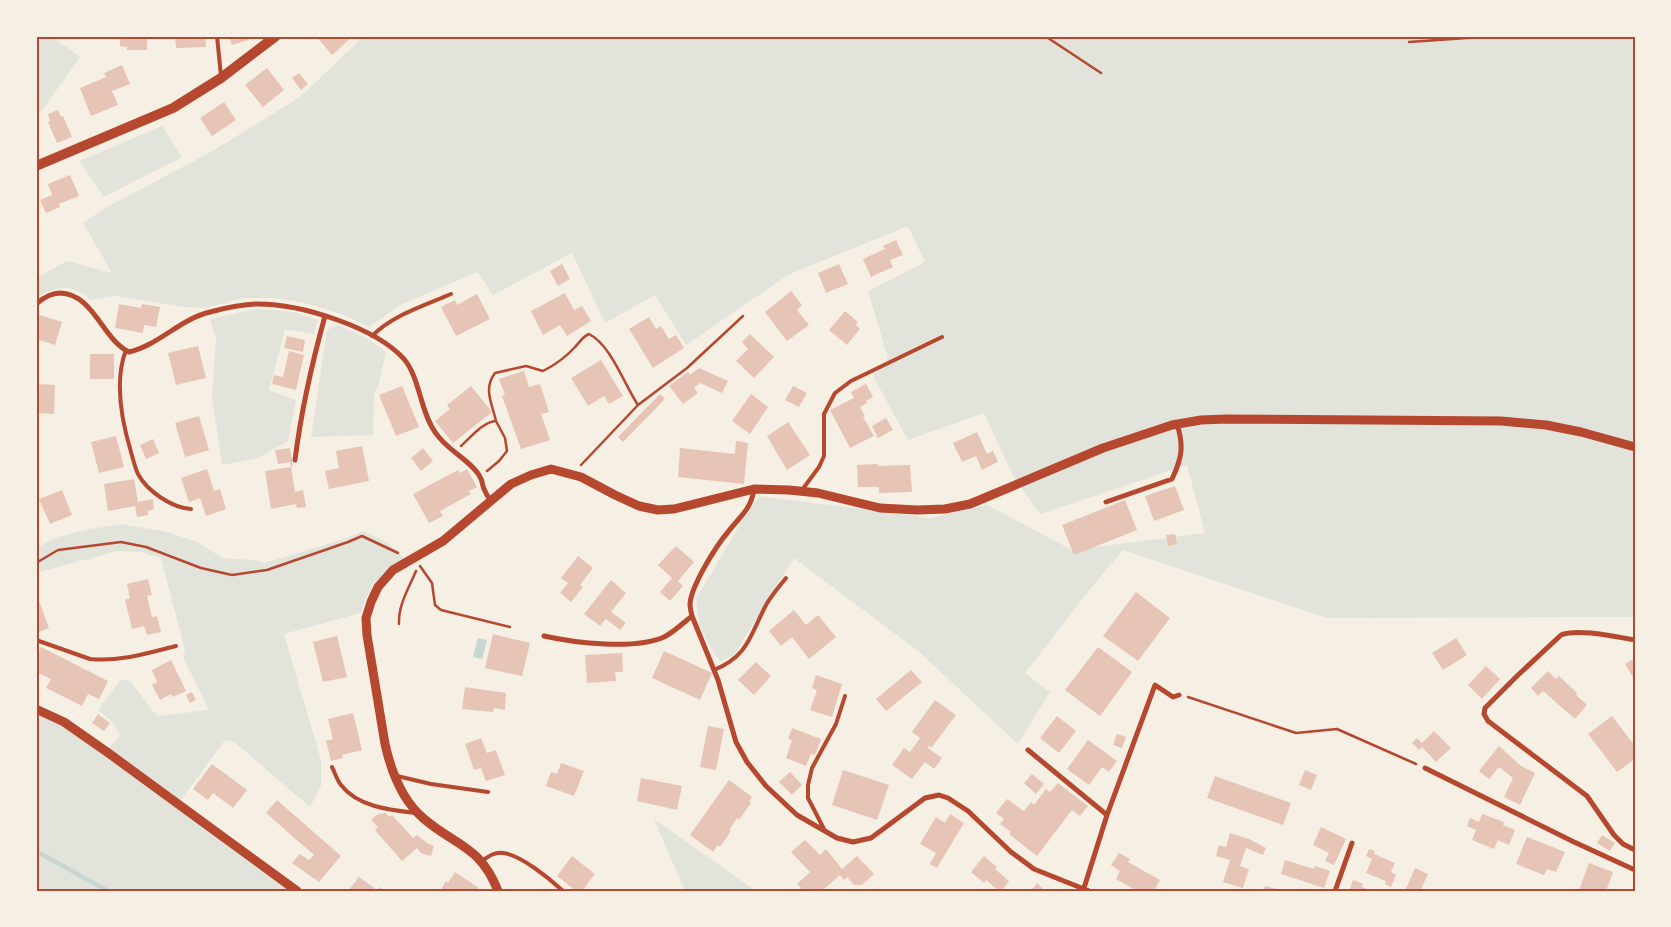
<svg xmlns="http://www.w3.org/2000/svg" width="1671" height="927" viewBox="0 0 1671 927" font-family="'PT Sans Narrow',sans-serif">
	<rect width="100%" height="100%" fill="#f6efe4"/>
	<!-- green -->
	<path fill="#e2e4dc" d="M41,36H50L80,57L36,119V41Z
		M361,36H1635V617L1327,618L1123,550L1091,588L1025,673L1050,692L1018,744L917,650L794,558L734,655L720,661L712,650L699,624L696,599L739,526L760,496L930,518L987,505L1072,550L1205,533L1187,465L1040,514L1013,476L984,413L908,440L873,376L888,358L868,291L925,262L908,226L788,275L686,345L655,295L605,323L572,253L493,295L478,272L402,304L369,327L349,317L323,308L301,302L272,298H242L206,308L184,307L115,296L91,300C71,283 59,286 36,297V278L67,261L112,273L83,223L105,208L211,152L300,97L362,38Z
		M162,126L182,157L104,197L79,161Z
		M255,309C276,310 298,311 318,320L314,334L285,329L269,390L296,400L288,441L258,458L222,465L212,397L216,338L210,319Z
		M338,325L368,339L386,352L378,387L374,394L373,435L311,437L327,330Z
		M121,524L163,531L195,541L223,558L254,560L265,563L344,539L363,531L386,542L404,558L373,584L360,613L284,634L321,760V786L310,807L234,742L225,740L177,805L294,891H36V710L63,724L106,753L120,735L113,723L98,710L121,679L131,682L157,716L209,710L183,657L185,650L161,558L140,552L117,551L36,573V548L57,537L86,530Z
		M654,819L756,891H685Z"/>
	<!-- water -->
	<path fill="#c9d6d2" d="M478,638L487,640L482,659L473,657Z"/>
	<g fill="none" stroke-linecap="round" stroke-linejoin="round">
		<!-- stream -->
		<path stroke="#c9d6d2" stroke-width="4.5" d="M36,851L108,891"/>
	</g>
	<!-- building -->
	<path fill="#e6c5b7" d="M127,36H147V50H127V47L120,46V38H127Z
		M175,36H205L206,47L176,48Z
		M229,36H247L248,40L232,45Z
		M316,36H353L332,55Z
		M122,65L130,84L112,91L118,105L91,116L80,88L106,77L104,73Z
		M267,68L284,90L263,107L245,85Z
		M299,73L308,84L301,90L292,78Z
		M224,102L236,120L212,136L200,118Z
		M58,110L61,117L63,116L72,137L57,143L48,122L50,121L48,114Z
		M70,175L79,196L59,204L60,207L46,213L40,200L52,195L48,184Z
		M896,240L903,255L890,260L893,267L871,277L863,259L885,249L883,246Z
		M562,264L570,279L558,286L550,271Z
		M839,264L848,284L826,293L818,273Z
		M791,291L802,305L797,310L809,325L787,341L765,312Z
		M565,293L574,310L582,306L591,321L567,336L560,325L543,335L531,311Z
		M477,294L490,319L456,336L441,307L455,300L457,305Z
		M119,304L141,308L142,304L160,307L156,327L144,325L143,333L115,328Z
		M845,311L858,322L856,325L860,329L847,345L829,330Z
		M36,314L62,322L55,345L36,339Z
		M649,317L656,329L661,326L669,339L676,335L684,348L653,368L629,329Z
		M750,334L774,357L754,378L736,361L748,349L742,342Z
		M287,336L305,340L303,352L284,348Z
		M198,346L206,378L176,385L168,353Z
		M289,351L304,355L296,390L272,384L274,375L283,377Z
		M90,354H114V379H90Z
		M601,360L623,396L609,404L604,396L588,406L571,378Z
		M699,368L728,381L722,393L700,383L694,388L698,393L683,404L669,386L688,372L690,375Z
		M524,371L529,387L540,384L549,412L541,414L550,440L521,449L502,396L505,395L499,379Z
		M36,384L55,385L54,414L36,413Z
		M866,384L873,397L866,401L867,403L860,407L865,416L863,417L874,436L850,448L830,410L854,398L851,392Z
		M402,386L419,427L396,436L379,395Z
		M471,386L492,412L453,443L435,421L450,409L447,405Z
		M793,386L807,393L799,407L785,400Z
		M660,394L665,399L623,442L618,437Z
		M751,394L768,407L750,434L732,421Z
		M199,416L209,450L185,457L175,423Z
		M886,418L893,430L878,438L872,426Z
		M788,422L810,455L787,470L767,436Z
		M977,432L987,454L993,451L998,462L982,470L976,456L962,462L953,443Z
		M116,436L124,467L99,473L91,442Z
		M153,439L159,453L146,459L140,445Z
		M736,441L748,443L744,484L678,477L680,448L735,454Z
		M362,446L369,481L329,489L325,471L339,468L336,451Z
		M290,448L293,466L291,467L295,492L303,490L306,507L297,508L296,504L271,509L265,471L291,467L290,462L278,464L275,450Z
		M423,448L433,461L421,471L411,458Z
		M878,464V466L910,465L912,492L879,493V487H858L857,465Z
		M207,469L214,491L220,489L226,509L206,516L200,498L189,502L181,478Z
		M467,469L477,487L469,491L471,494L440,511L443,516L429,523L413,494L458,470L460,473Z
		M134,479L138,502L153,499L154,509L148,511V515L137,517L135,506L108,511L104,484Z
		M1175,486L1184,510L1154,521L1145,496Z
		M62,490L72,515L50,524L39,499Z
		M1125,500L1137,530L1074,555L1062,525Z
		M1175,534L1177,544L1168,546L1166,535Z
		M676,546L694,562L678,581L683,586L670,601L660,592L672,578L658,565Z
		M578,556L593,568L580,585L583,587L571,602L560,593L568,583L561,578Z
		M148,579L152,595L147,596L152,617L157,616L161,632L147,635L144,626L132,629L125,600L130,598L127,584Z
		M611,580L626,593L611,612L626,623L620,630L606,619L600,626L584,614Z
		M36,592L49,628L36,633Z
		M1136,592L1170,618L1138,661L1103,636Z
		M794,610L806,625L818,615L836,637L809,659L792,637L781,646L769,631Z
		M493,634L530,643L522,676L485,668Z
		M337,636L347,677L323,682L313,642Z
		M1456,638L1467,655L1443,670L1432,653Z
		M41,647L108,681L99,699L88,694L82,706L46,688L51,679L36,672V656Z
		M1098,647L1132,672L1100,716L1065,690Z
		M664,651L712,673L700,700L652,678Z
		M622,653L623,672H615L616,681L587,683L585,655Z
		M1635,658V681L1625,664Z
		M171,660L186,691L173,697L171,694L160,700L152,685L157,682L152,670Z
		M756,662L771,676L754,695L738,680Z
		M1486,666L1500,679L1482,699L1468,685Z
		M911,670L922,682L886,711L876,699Z
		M1548,671L1556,679L1559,676L1577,693L1576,695L1587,705L1575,719L1543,691L1538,696L1531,688Z
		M816,675L842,684L832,717L810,710L817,690L812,688Z
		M465,687L506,693L505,710L494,708L493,712L462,709Z
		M192,692L196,700L190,703L186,695Z
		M935,700L956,715L932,747L929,746L928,748L942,758L934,769L925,762L912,779L892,765L904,748L910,752L920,738L912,732Z
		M353,713L362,750L342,755L343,758L331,761L326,741L333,739L328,719Z
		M98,714L110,723L104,731L92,723Z
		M1057,716L1076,731L1059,753L1040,738Z
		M1612,716L1635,746V759L1617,772L1588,734Z
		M708,726L724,729L716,770L700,767Z
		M792,728L821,739L815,755L811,754L806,766L786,758L792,740L788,739Z
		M1434,731L1451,748L1436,762L1422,747L1419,750L1412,743L1417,738L1422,743Z
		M1117,734L1126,737L1122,748L1113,745Z
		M481,738L487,753L496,750L505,775L486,781L481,768L474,770L465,744Z
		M1088,740L1117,761L1109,772L1102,767L1089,785L1067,769Z
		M1499,746L1521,766L1535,773L1520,805L1504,797L1513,778L1499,767L1489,779L1479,771Z
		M561,763L584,771L574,796L546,786L551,772L557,774Z
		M212,764L247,790L233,808L213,793L208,800L193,789Z
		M843,770L889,785L877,820L832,805Z
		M1305,770L1317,775L1311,790L1299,785Z
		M790,772L802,785L792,795L779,782Z
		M1032,774L1044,784L1036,794L1024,783Z
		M1215,776L1291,803L1283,825L1207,798Z
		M641,778L682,786L677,810L637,801Z
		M729,780L752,797L749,801L751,803L739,820L737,818L729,830L731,831L720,847L718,845L713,852L690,835Z
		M1058,783L1088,806L1080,816L1072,810L1037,856L1009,834L1011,832L1000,824L1004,819L996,813L1007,799L1024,811L1031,802L1034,805L1046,789L1050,792Z
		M277,800L341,856L319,882L292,863L300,854L309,860L314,855L266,813Z
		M386,813L389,817L392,815L413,838L417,835L427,843L434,846L431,856L421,853L417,848L402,861L375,830L378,827L371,820L378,814Z
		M950,814L964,823L937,868L930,864L936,853L920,844L936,817L945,823Z
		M1482,814L1504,822L1503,825L1515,830L1509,845L1498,840L1494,849L1472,840L1476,830L1467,826L1470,818L1479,822Z
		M1321,827L1346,839L1334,865L1325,861L1329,853L1313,845Z
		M1230,833L1249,839L1266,848L1263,855L1246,848L1240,866L1249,869L1243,888L1223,882L1230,860L1216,856L1219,845L1226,847Z
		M1602,835L1615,843L1610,851L1597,843Z
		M1527,837L1565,852L1556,872L1547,869L1544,875L1516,864Z
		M805,840L820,855L826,849L842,869L857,856L874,874L862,885H854L847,877L844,880L840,875L822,891H803L797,884L810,872L791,852Z
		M1369,849L1375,851L1374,854L1395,863L1391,872L1396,875L1391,887L1385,884L1386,881L1366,873L1372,859L1366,856Z
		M1119,853L1130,859L1128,862L1160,880L1154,891H1137L1116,879L1120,871L1111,865Z
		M572,856L595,874L582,891H576L557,876Z
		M984,856L997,867L995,869L1009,881L1002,891H999L986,880L984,883L971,872Z
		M1285,860L1314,869L1315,866L1330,871L1324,888L1281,874Z
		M1589,863L1613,872L1606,891L1579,890Z
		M1415,868L1428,874L1420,891H1405Z
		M455,872L479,888L477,891H440L446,881L448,883Z
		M359,877L377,890L380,887L384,891H348Z
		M1353,880L1363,884L1362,887L1372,891H1349Z
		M1037,883L1045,891H1031Z
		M1265,886L1280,890V891H1263Z"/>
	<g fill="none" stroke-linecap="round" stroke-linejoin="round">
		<!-- path -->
		<path stroke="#b5482f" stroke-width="2.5" d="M1045,36L1101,73
			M1409,42L1496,36
			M496,421C492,403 483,389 495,373L526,366L543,371C555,365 565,358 575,347C580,342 582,337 589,334C611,345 624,384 638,405
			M461,446C470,438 484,421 496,421L505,438L507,451L499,461L487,471
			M581,465L638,405L687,368L743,316
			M36,563L58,550L121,542L146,547L201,568L232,575L267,570L348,542L362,536L398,553
			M420,566L432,583L435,605L441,610L510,627
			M399,624C398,605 409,588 416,571
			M1188,697L1296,733L1337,729L1416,764"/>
		<!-- service -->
		<path stroke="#b5482f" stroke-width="4" d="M217,36L221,76
			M372,336C393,315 423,306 451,294
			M126,350C114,381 122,422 131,452C133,459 135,468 138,474C147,491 172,508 191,509
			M802,490L819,467L824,456V414L835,393L851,381L942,337
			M36,640L90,659C119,662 148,653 176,646
			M714,670C748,656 750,636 765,607C770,597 779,587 786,578
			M332,767C335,773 337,780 341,785C358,807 390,810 416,813
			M397,776L431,784L488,792
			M825,831L808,798V785L812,768L836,724L845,696
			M482,861C489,856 494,852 503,853C521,855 550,879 563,891"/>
		<!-- minor -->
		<path stroke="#b5482f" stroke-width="5" d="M36,304C43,298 51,293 60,293C94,294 102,339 129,352C159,345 180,319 210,312C225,308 243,304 258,304C301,304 375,327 404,359C420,378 420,411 435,432C446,450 472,461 480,477C483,481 482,487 485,491C486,494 489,498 491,501
			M295,460C301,412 312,363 325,316
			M754,489C751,510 740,516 728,532C716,546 691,586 690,604C690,608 691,612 692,616L718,680L736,742L747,762L766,786L797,815L837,838L853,842L871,838L925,798L939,795L948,798L968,811L1011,852L1034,869L1089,891
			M1106,502L1172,479C1182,458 1184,446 1177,424
			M544,636C575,643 635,650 664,637C674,632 683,623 692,616
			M1635,640C1617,637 1577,628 1561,635L1517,676L1485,708L1484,714L1488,721L1587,796L1614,835L1623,844L1635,850
			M1028,750L1107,815
			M1425,768L1574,842L1635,870
			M1084,888L1107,815L1155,685L1173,697L1179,695
			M1335,891L1352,843"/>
		<!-- tertiary -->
		<path stroke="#b5482f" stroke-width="9" d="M36,709L64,722L107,752L297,891
			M498,891C480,845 455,846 423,818C401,799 391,771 385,744L367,635L366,618L371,602L378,587L393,570L443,541L511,484L531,475L551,469L581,477L615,495L639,506L658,510L674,509L754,489L789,490L818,493L880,508L917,510L945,509L970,504L1103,448L1172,425L1201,420L1226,419L1501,421L1546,425L1581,432L1635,447"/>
		<!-- secondary -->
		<path stroke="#b5482f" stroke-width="10" d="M36,166L173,108L221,78L276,36"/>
	</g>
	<!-- border -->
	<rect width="1671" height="927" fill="none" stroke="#f6efe4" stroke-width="75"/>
	<rect x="38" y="38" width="1596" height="852" fill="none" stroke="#b5482f" stroke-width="2"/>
</svg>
